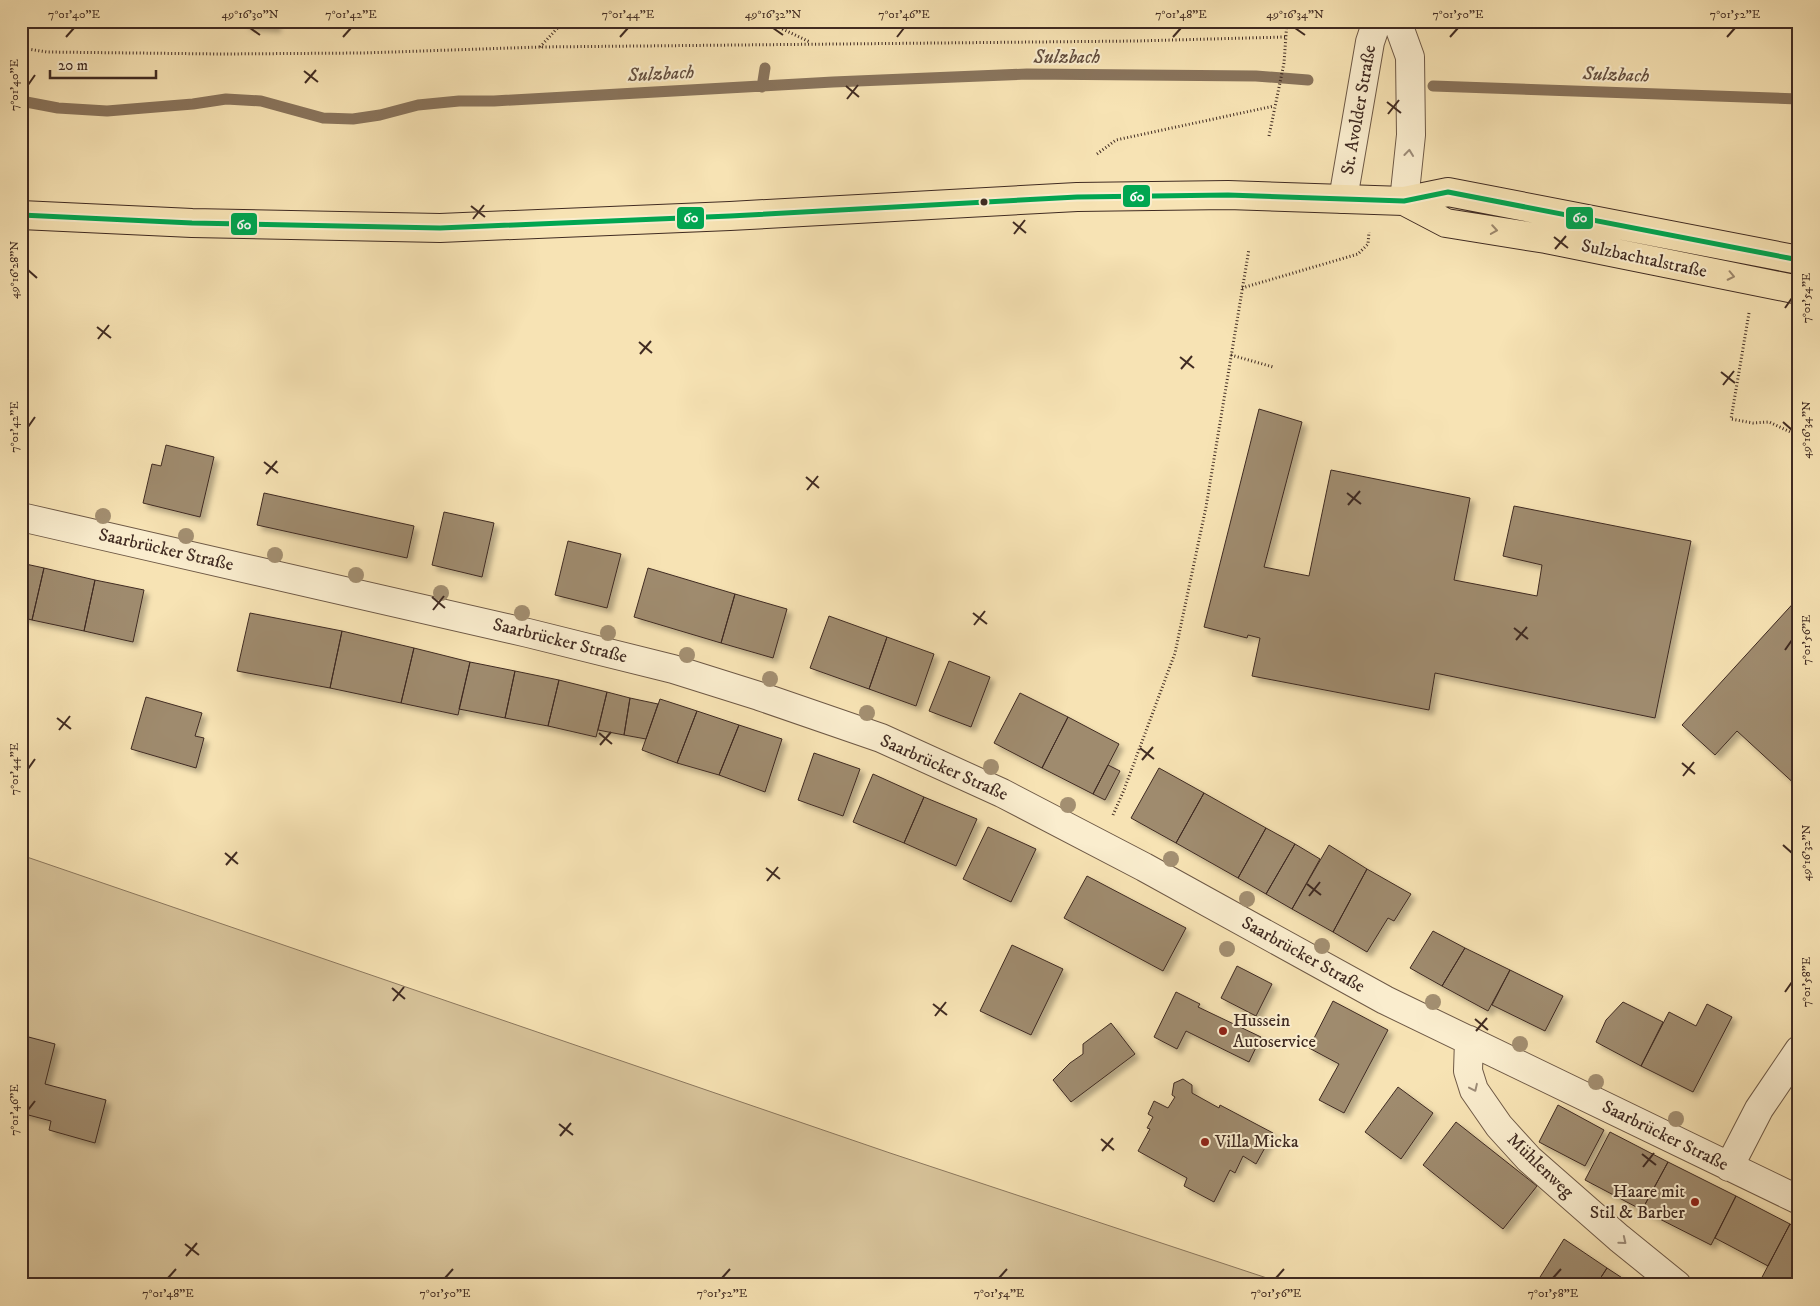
<svg xmlns="http://www.w3.org/2000/svg" width="1820" height="1306" viewBox="0 0 1820 1306" font-family="'IM FELL DW Pica',serif">
	<defs>
		<filter id="shadow"><feDropShadow dx="4.5" dy="4.5" stdDeviation="2.5" flood-color="#0004"/></filter>
	</defs>
	<rect width="100%" height="100%" fill="#f7e3b4"/>
	<filter id="stains"><feTurbulence type="fractalNoise" baseFrequency=".004" numOctaves="4"/><feColorMatrix values="0 0 0 0 .2 0 0 0 0 .09 0 0 0 0 .02 0 0 0 .5 -.17"/></filter>
	<radialGradient id="worn" r=".72"><stop offset=".6" stop-color="#630" stop-opacity="0"/><stop offset="1" stop-color="#630" stop-opacity=".3"/></radialGradient>
	<!-- green -->
	<path fill="#d8c49b" stroke="#8c785e" d="M104,21H214V28Z
		M346,21H534V24L346,25Z
		M21,855L890,1153L1288,1285H21Z"/>
	<g fill="none" stroke-linecap="round" stroke-linejoin="round">
		<!-- stream -->
		<path stroke="#89745c" stroke-width="11" d="M1433,86L1799,99
			M762,87L765,68
			M21,101L58,108L107,111L193,104L226,99L261,101L323,118L353,119L380,115L418,105L459,101H494L833,82L1027,74L1256,76L1308,80"/>
	</g>
	<!-- building -->
	<path fill="#9f8b6e" stroke="#402b22" filter="url(#shadow)" d="M245,21H276V28L245,25Z
		M1259,409L1302,422L1264,567L1309,576L1331,470L1470,498L1454,580L1537,596L1542,565L1503,556L1514,506L1691,541L1655,718L1435,673L1429,710L1252,676L1260,638L1248,635L1247,638L1204,627Z
		M166,445L214,457L200,517L143,503L152,464L161,466Z
		M264,493L414,526L407,558L257,525Z
		M444,512L494,523L482,577L432,565Z
		M568,541L621,554L607,608L555,595Z
		M21,563L44,568L32,620L21,617Z
		M44,568L95,580L84,631L32,620Z
		M648,568L735,594L721,643L634,617Z
		M95,580L144,590L133,642L84,631Z
		M735,594L787,609L773,658L721,643Z
		M1799,597V788L1737,731L1715,755L1682,725Z
		M250,613L342,631L330,688L237,671Z
		M829,616L887,637L869,689L810,668Z
		M342,631L414,648L401,703L330,688Z
		M887,637L934,654L916,706L869,689Z
		M414,648L470,662L458,715L401,703Z
		M949,661L990,677L971,727L929,711Z
		M470,662L515,671L505,718L459,709Z
		M515,671L559,680L548,726L505,718Z
		M559,680L607,692L596,737L548,726Z
		M607,692L630,698L624,735L598,730Z
		M1020,693L1068,717L1042,768L994,743Z
		M146,697L202,713L195,736L204,738L196,768L131,749Z
		M630,698L658,704L646,739L624,735Z
		M660,699L697,711L677,763L642,750Z
		M697,711L739,725L719,775L677,763Z
		M1068,717L1119,744L1093,794L1042,768Z
		M739,725L782,739L765,792L719,775Z
		M814,753L860,769L843,816L798,800Z
		M1108,765L1120,771L1105,800L1093,794Z
		M1159,768L1204,793L1176,843L1131,818Z
		M873,774L924,797L904,843L853,822Z
		M1204,793L1266,828L1238,878L1176,843Z
		M924,797L977,819L956,866L904,843Z
		M988,827L1036,849L1011,902L963,879Z
		M1266,828L1295,844L1266,894L1238,878Z
		M1295,844L1320,859L1292,909L1266,894Z
		M1329,845L1367,869L1333,932L1292,909Z
		M1367,869L1411,894L1394,921L1388,918L1367,952L1333,932Z
		M1087,876L1186,928L1163,971L1064,918Z
		M1433,931L1465,948L1442,986L1410,968Z
		M1012,945L1063,969L1031,1035L980,1011Z
		M1465,948L1510,970L1488,1011L1442,986Z
		M1237,966L1272,984L1256,1016L1221,998Z
		M1510,970L1563,996L1545,1031L1492,1005Z
		M1176,992L1200,1004L1198,1007L1261,1037L1249,1062L1186,1031L1177,1049L1154,1037Z
		M1333,1001L1388,1030L1344,1113L1319,1100L1339,1064L1309,1048Z
		M1623,1002L1663,1022L1641,1066L1596,1042L1606,1020Z
		M1707,1004L1732,1017L1693,1092L1641,1066L1669,1012L1696,1026Z
		M1111,1023L1135,1054L1071,1102L1053,1080L1070,1063L1083,1054V1044Z
		M21,1035L55,1044L45,1084L106,1100L95,1143L49,1130L51,1121L21,1113Z
		M1183,1079L1192,1085V1093L1219,1108L1220,1105L1273,1133L1256,1164L1243,1156L1235,1173L1230,1170L1214,1202L1184,1186L1187,1178L1138,1151L1150,1129L1147,1128L1153,1117L1148,1114L1154,1101L1168,1108L1175,1097L1172,1095L1174,1083Z
		M1398,1087L1433,1113L1401,1159L1365,1132Z
		M1558,1105L1604,1130L1585,1166L1539,1142Z
		M1456,1122L1537,1186L1503,1229L1423,1165Z
		M1610,1132L1668,1162L1642,1210L1585,1180Z
		M1668,1162L1736,1196L1711,1245L1642,1210Z
		M1736,1196L1790,1224L1768,1266L1715,1238Z
		M1790,1224L1799,1229V1285H1768L1760,1281Z
		M1564,1239L1607,1268L1596,1285H1535Z
		M1607,1268L1633,1285H1596Z"/>
	<g fill="none" stroke-linecap="round" stroke-linejoin="round">
		<!-- minor casing -->
		<g stroke="#6e5946" stroke-width="30">
			<path id="minor" d="M1397,21L1410,57L1411,135L1404,201
				M1343,199L1370,42L1377,21
				M21,517L528,633L673,669L759,696L881,738L1002,793L1144,867L1385,1000L1799,1200
				M1469,1040L1468,1071L1474,1090L1499,1126L1529,1159L1619,1238L1677,1285
				M1729,1167L1759,1109L1799,1050"/>
		</g>
		<!-- major casing -->
		<g stroke="#402b22" stroke-width="30">
			<path id="major" d="M1404,201L1446,223L1546,239L1799,290
				M21,215L192,223L440,228L730,216L1077,197L1228,195L1404,201L1448,192L1799,260"/>
		</g>
		<!-- path -->
		<path stroke="#402b22" stroke-width="3" stroke-dasharray="1 2.5" stroke-linecap="butt" d="M771,21L776,26L810,42
			M540,47L564,21
			M21,48L47,52L221,54L363,53L540,47L1136,41L1285,37
			M1269,136L1284,63L1287,21
			M1097,154L1116,140L1274,106
			M1242,288L1358,254L1368,244L1369,232
			M1749,313L1731,419L1753,423L1769,422L1799,436
			M1231,355L1273,367
			M1113,815L1124,790L1175,653L1206,507L1249,249"/>
		<!-- minor -->
		<use href="#minor" stroke="#faedce" stroke-width="28"/>
		<!-- major -->
		<use href="#major" stroke="#f7e3b4" stroke-width="28"/>
		<!-- bus-1 casing -->
		<g stroke="#faedce" stroke-width="9">
			<path id="bus-1" d="M21,215L192,223L440,228L730,216L1077,197L1228,195L1404,201L1448,192L1799,260"/>
		</g>
		<!-- bus-1 -->
		<use href="#bus-1" stroke="#00a651" stroke-width="5"/>
	</g>
	<!-- trees -->
	<g fill="#a38f71">
		<circle cx="103" cy="516" r="8"/>
		<circle cx="186" cy="536" r="8"/>
		<circle cx="275" cy="555" r="8"/>
		<circle cx="356" cy="575" r="8"/>
		<circle cx="441" cy="593" r="8"/>
		<circle cx="522" cy="613" r="8"/>
		<circle cx="608" cy="633" r="8"/>
		<circle cx="687" cy="655" r="8"/>
		<circle cx="770" cy="679" r="8"/>
		<circle cx="867" cy="713" r="8"/>
		<circle cx="991" cy="767" r="8"/>
		<circle cx="1068" cy="805" r="8"/>
		<circle cx="1171" cy="859" r="8"/>
		<circle cx="1247" cy="899" r="8"/>
		<circle cx="1322" cy="946" r="8"/>
		<circle cx="1227" cy="949" r="8"/>
		<circle cx="1433" cy="1002" r="8"/>
		<circle cx="1520" cy="1044" r="8"/>
		<circle cx="1596" cy="1082" r="8"/>
		<circle cx="1676" cy="1119" r="8"/>
	</g>
	<!-- one-way arrows -->
	<defs><path id="oneway-chevron" d="M-2-3.5L2.5 0L-2 3.5" fill="none" stroke-width="1.6" stroke-linecap="round" stroke-linejoin="round" transform="scale(1.25)"/></defs>
	<g stroke="#9d8c78">
		<use href="#oneway-chevron" transform="translate(1409 153) rotate(-84)"/>
		<use href="#oneway-chevron" transform="translate(1474 1088) rotate(65)"/>
		<use href="#oneway-chevron" transform="translate(1623 1241) rotate(39)"/>
	</g>
	<g stroke="#9c876b">
		<use href="#oneway-chevron" transform="translate(1494 230) rotate(9)"/>
		<use href="#oneway-chevron" transform="translate(1731 276) rotate(12)"/>
	</g>
	<!-- ticks -->
	<path fill="none" stroke="#402b22" stroke-width="2" d="M250,28L260,35M773,28L783,35M1295,28L1305,35M66,37L74,28M343,37L351,28M620,37L628,28M897,37L904,28M1173,37L1181,28M1450,37L1458,28M1727,37L1735,28M304,71L318,82M305,83L316,70M28,85L35,75M846,86L859,97M847,99L858,85M1387,102L1401,113M1388,114L1399,100M471,206L485,217M473,219L484,205M1013,222L1026,233M1014,234L1025,220M1554,237L1568,248M1555,249L1566,236M28,270L37,278M1785,308L1792,298M97,327L111,338M98,339L109,325M639,342L652,353M640,354L651,341M1180,357L1194,368M1181,369L1192,356M1721,372L1735,383M1723,385L1734,371M1783,422L1792,430M28,427L35,417M264,462L278,473M266,474L277,461M806,477L819,488M807,490L818,476M1347,493L1361,504M1348,505L1360,491M432,597L445,608M433,610L444,596M973,613L987,624M974,625L985,611M1514,628L1528,639M1516,640L1527,627M1785,650L1792,640M57,718L71,729M59,730L70,716M599,733L612,744M600,745L611,732M1140,748L1154,759M1142,760L1153,747M1682,763L1695,774M28,769L35,759M1683,776L1694,762M1783,845L1792,853M225,853L238,864M226,865L237,852M766,868L780,879M767,881L778,867M1307,884L1321,895M1309,896L1320,882M392,988L405,999M1785,992L1792,982M393,1001L404,987M933,1004L947,1015M935,1016L946,1002M1475,1019L1488,1030M1476,1031L1487,1018M28,1110L35,1101M559,1124L573,1135M560,1136L571,1123M1101,1139L1114,1150M1102,1151L1113,1138M1642,1154L1656,1165M1643,1167L1654,1153M185,1244L199,1255M186,1256L197,1243M168,1278L176,1269M445,1278L453,1269M722,1278L730,1269M999,1278L1007,1269M1276,1278L1284,1269M1553,1278L1561,1269"/>
	<!-- markers -->
	<circle fill="#402b22" stroke="#faedce" stroke-width="2" cx="984" cy="202" r="4.5"/>
	<g fill="#8f2418" stroke="#faedce" stroke-width="2">
		<circle cx="1223" cy="1031" r="5"/>
		<circle cx="1205" cy="1142" r="5"/>
		<circle cx="1695" cy="1202" r="5"/>
	</g>
	<g text-anchor="middle" dominant-baseline="central" stroke-width="4" stroke-linejoin="round" paint-order="stroke">
		<!-- street labels -->
		<g font-size="18" fill="#402b22" stroke="#faedce">
			<text transform="translate(1359 110) rotate(-80)">St. Avolder Straße</text>
			<text transform="translate(1644 259) rotate(12)">Sulzbachtalstraße</text>
			<text transform="translate(166 550) rotate(13)">Saarbrücker Straße</text>
			<text transform="translate(560 641) rotate(14)">Saarbrücker Straße</text>
			<text transform="translate(944 768) rotate(24)">Saarbrücker Straße</text>
			<text transform="translate(1303 955) rotate(29)">Saarbrücker Straße</text>
			<text transform="translate(1665 1136) rotate(26)">Saarbrücker Straße</text>
			<text transform="translate(1540 1166) rotate(44)">Mühlenweg</text>
		</g>
		<!-- poi labels -->
		<g font-size="18" fill="#402b22" stroke="#faedce" text-anchor="start">
			<text x="1233" y="1021">Hussein<tspan x="1233" dy="21">Autoservice</tspan></text>
			<text x="1215" y="1142">Villa Micka</text>
			<text x="1685" y="1192" text-anchor="end">Haare mit<tspan x="1685" dy="21">Stil &amp; Barber</tspan></text>
		</g>
		<!-- water labels -->
		<g font-size="19" font-style="italic" fill="#644f3f" stroke="#faedce">
			<text x="1067" y="57">Sulzbach</text>
			<text transform="translate(661 74) rotate(-3)">Sulzbach</text>
			<text transform="translate(1616 75) rotate(2)">Sulzbach</text>
		</g>
	</g>
	<g stroke="#faedce" stroke-width="2">
		<rect x="1122" y="184" width="29" height="24" rx="5" fill="#00a651"/>
		<rect x="1565" y="206" width="29" height="24" rx="5" fill="#00a651"/>
		<rect x="676" y="206" width="29" height="24" rx="5" fill="#00a651"/>
		<rect x="230" y="212" width="28" height="24" rx="5" fill="#00a651"/>
	</g>
	<g font-size="14" text-anchor="middle" font-weight="bold" fill="#fff">
		<text x="1137" y="201">60</text>
		<text x="1580" y="222">60</text>
		<text x="691" y="222">60</text>
		<text x="244" y="229">60</text>
	</g>
	<!-- margin -->
	<rect width="1820" height="1306" fill="none" stroke="#f7e3b4" stroke-width="55"/>
	<!-- scale -->
	<path d="M50 70v8h106v-8" fill="none" stroke="#402b22" stroke-width="2.5"/>
	<text x="58" y="70" font-size="15" fill="#402b22" stroke="#faedce" stroke-width="4" paint-order="stroke">20 m</text>
	<rect x="28" y="28" width="1764" height="1250" fill="none" stroke="#402b22" stroke-width="2"/>
	<g font-size="12" text-anchor="middle" fill="#402b22">
		<text x="74" y="18">7°01'40"E</text>
		<text x="250" y="18">49°16'30"N</text>
		<text x="351" y="18">7°01'42"E</text>
		<text x="628" y="18">7°01'44"E</text>
		<text x="773" y="18">49°16'32"N</text>
		<text x="904" y="18">7°01'46"E</text>
		<text x="1181" y="18">7°01'48"E</text>
		<text x="1295" y="18">49°16'34"N</text>
		<text x="1458" y="18">7°01'50"E</text>
		<text x="1735" y="18">7°01'52"E</text>
		<text transform="translate(14 85) rotate(-90)" y="4">7°01'40"E</text>
		<text transform="translate(14 270) rotate(-90)" y="4">49°16'28"N</text>
		<text transform="translate(1806 298) rotate(-90)" y="4">7°01'54"E</text>
		<text transform="translate(14 427) rotate(-90)" y="4">7°01'42"E</text>
		<text transform="translate(1806 430) rotate(-90)" y="4">49°16'34"N</text>
		<text transform="translate(1806 640) rotate(-90)" y="4">7°01'56"E</text>
		<text transform="translate(14 769) rotate(-90)" y="4">7°01'44"E</text>
		<text transform="translate(1806 853) rotate(-90)" y="4">49°16'32"N</text>
		<text transform="translate(1806 982) rotate(-90)" y="4">7°01'58"E</text>
		<text transform="translate(14 1110) rotate(-90)" y="4">7°01'46"E</text>
		<text x="168" y="1297">7°01'48"E</text>
		<text x="445" y="1297">7°01'50"E</text>
		<text x="722" y="1297">7°01'52"E</text>
		<text x="999" y="1297">7°01'54"E</text>
		<text x="1276" y="1297">7°01'56"E</text>
		<text x="1553" y="1297">7°01'58"E</text>
	</g>
	<rect width="100%" height="100%" filter="url(#stains)"/>
	<rect width="100%" height="100%" fill="url(#worn)"/>
</svg>
